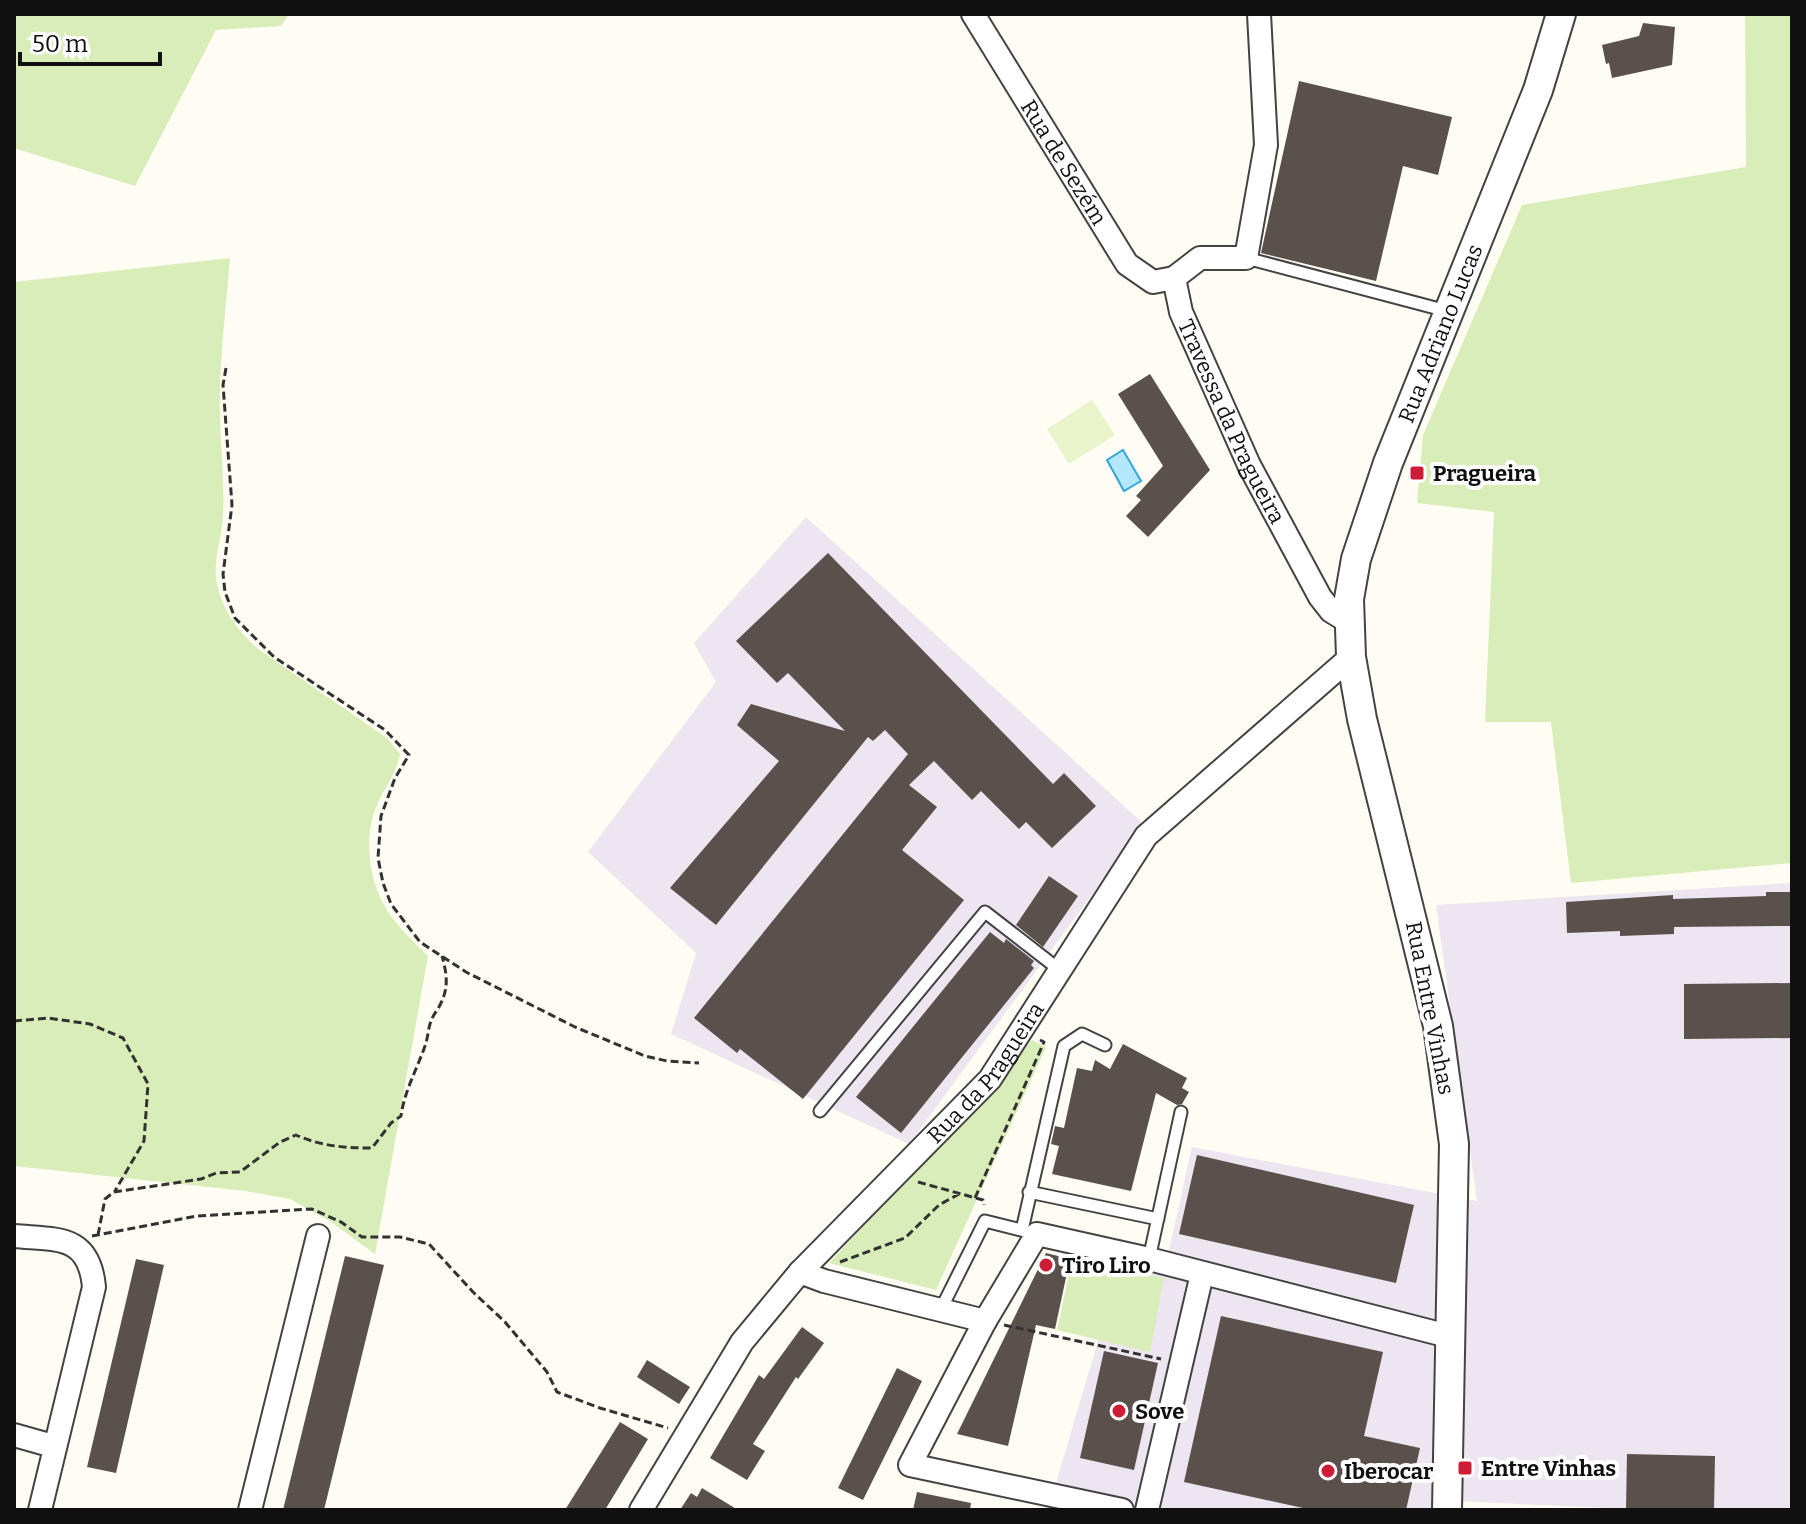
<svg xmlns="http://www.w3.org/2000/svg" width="1806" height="1524" viewBox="0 0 1806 1524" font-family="Bitter,serif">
	<rect width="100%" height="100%" fill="#fffcf4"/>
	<!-- industrial -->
	<path fill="#ede5ef" d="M806,517L1144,824L909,1144L671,1034L696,953L588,852L716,682L694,643Z
		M1792,883V1510H1649L1436,1500L1435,1510H1048L1099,1338L1119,1239L1169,1251L1192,1147L1477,1201L1436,905Z"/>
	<!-- green -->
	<path fill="#d9edb9" d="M14,14H289L281,26L216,30L135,186L14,148Z
		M1745,14H1792V863L1571,883L1551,722H1485L1494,512L1417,503L1423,435L1522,205L1746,167Z
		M230,258C226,309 219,360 220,411C220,446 225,481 223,516C222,540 211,563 218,588C224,613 240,633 258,649L387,738L400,754C397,773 384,788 377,805C364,835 368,875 383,903C394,924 412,940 428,956L375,1254L331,1222L290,1199L245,1191L14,1166V282Z
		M1032,1040L1046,1047L936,1290L829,1263L981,1102Z
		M1091,1262L1164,1278L1150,1352L1057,1330L1069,1274L1087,1277Z"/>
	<!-- pitch -->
	<path fill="#eaf4cc" d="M1092,400L1115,435L1069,464L1047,429Z"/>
	<!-- water -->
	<path fill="#b4e7fb" stroke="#35a6d7" stroke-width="2" d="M1123,450L1141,481L1124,491L1107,460Z"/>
	<!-- building -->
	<path fill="#5a504c" d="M1643,23L1675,27L1672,65L1612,78L1609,63L1606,64L1602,45L1639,36Z
		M1299,81L1452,117L1438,175L1403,166L1376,281L1261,253Z
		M1150,374L1210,470L1148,537L1126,516L1141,500L1136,496L1163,466L1118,394Z
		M828,553L1053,784L1064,773L1096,806L1052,848L1026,822L1019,829L981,791L972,800L934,761L909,785L937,807L902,850L964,900L803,1099L740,1049L737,1053L694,1018L908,754L885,730L873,741L868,737L716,925L670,888L779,761L737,725L751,704L845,731L788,673L777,683L736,641Z
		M1049,876L1078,896L1043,947L1016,925Z
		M1766,892H1792V926L1674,927V934L1620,936V931L1567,933L1566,902L1673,895V899L1766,896Z
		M990,932L1004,943L1006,939L1034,961L1031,965L1034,968L901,1133L856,1097Z
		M1792,983V1038L1684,1039V984Z
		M1123,1044L1187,1078L1182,1088L1189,1092L1182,1104L1177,1105L1156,1093L1131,1191L1052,1174L1059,1146L1051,1144L1055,1126L1064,1128L1077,1068L1092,1071L1095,1060L1110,1069Z
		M1197,1155L1414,1205L1396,1283L1179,1234Z
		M1046,1253L1070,1259L1055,1329L1036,1325L1008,1446L957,1434Z
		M345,1256L384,1265L324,1510H283Z
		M136,1259L164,1265L116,1473L87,1467Z
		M1221,1316L1383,1352L1364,1436L1420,1448L1406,1510H1312L1184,1482Z
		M802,1327L824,1343L798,1379L796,1377L753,1444L765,1451L747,1480L710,1458L759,1375L764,1379Z
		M1104,1351L1158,1363L1134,1470L1080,1458Z
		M647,1360L690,1387L679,1404L637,1377Z
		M897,1368L922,1381L863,1500L838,1488Z
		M620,1422L648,1439L605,1510H565Z
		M1627,1454L1715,1456L1714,1510H1626Z
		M702,1488L738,1510H680L691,1493L697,1497Z
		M917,1492L971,1503L970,1510H913Z"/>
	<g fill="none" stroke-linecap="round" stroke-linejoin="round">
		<!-- service casing -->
		<g stroke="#434343" stroke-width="15">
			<path id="service" d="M1246,258L1447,311
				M820,1111L985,912L1061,971
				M1029,1192L1158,1219
				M1022,1230L1064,1046L1082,1034L1105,1045
				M1149,1259L1181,1112
				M941,1309L985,1221L1029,1232"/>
		</g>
		<!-- minor casing -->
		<g stroke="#434343" stroke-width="26">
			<g id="minor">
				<path id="s1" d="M973,14L1127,264L1153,282L1174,278"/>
				<path id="s2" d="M1259,14L1266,145L1246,258H1200L1174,278L1181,312L1249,465L1320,597L1331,611L1349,622"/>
				<path d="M14,1236C57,1240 89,1234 94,1287L40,1510"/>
				<path d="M800,1272L824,1281L985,1321"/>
				<path d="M14,1435L53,1446"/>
				<path d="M250,1510L318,1236"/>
				<path id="s3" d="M641,1510L742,1342L800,1272L990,1079L1146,836L1351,657"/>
				<path d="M1122,1510L910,1465L985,1321L1037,1234L1149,1259L1452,1337"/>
				<path d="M1147,1510L1202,1274"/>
			</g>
		</g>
		<!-- tertiary casing -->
		<g stroke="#434343" stroke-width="32">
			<g id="tertiary">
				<path id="s4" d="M1447,1510L1454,1144L1438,1026L1362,719L1351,657L1349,599L1356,559L1388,463L1538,90L1561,14"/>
			</g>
		</g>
		<!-- path -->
		<path stroke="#323232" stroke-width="3" stroke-dasharray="8 4" stroke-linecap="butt" d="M226,368L223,385L232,505L223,574L225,592L235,618L274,657L385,730L409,755L395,778L381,816L378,858L383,883L391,904L420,942L466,972L575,1027L645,1056L667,1061L699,1063
			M14,1021L48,1018L90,1024L123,1038L148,1084L144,1141L115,1191
			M918,1182L983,1200L984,1205
			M975,1198L1044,1042L1040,1040
			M98,1235L105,1199L114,1192L201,1179L216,1173L240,1172L280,1142L296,1135C320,1146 345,1148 372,1148L391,1123L401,1116C404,1092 417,1069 425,1046C428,1038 428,1029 431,1021C433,1015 437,1011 440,1005C449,988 447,974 442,956
			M92,1236L197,1216L312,1209L341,1222L362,1237H400L429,1244L473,1292L505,1322L547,1372L557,1392L600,1408L668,1428
			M840,1262L905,1238L939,1205L959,1194
			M1004,1325L1161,1359"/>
		<!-- service -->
		<use href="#service" stroke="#fff" stroke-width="11"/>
		<!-- minor -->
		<use href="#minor" stroke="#fff" stroke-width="22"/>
		<!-- tertiary -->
		<use href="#tertiary" stroke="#fff" stroke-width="28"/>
	</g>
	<!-- markers -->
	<g fill="#cc1c36" stroke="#fff" stroke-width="3">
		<rect x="1409" y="465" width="16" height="16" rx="4"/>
		<circle cx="1046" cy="1265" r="8"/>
		<circle cx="1119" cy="1411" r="8"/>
		<rect x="1457" y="1460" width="16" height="16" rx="4"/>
		<circle cx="1328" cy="1471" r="8"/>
	</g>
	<g text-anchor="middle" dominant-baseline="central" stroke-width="8" stroke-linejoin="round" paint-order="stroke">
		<!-- street labels -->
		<g font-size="22" fill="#101010" stroke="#fff">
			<text stroke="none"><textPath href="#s1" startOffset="174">Rua de Sezém</textPath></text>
			<text stroke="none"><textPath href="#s4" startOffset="1204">Rua Adriano Lucas</textPath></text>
			<text stroke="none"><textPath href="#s2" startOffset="480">Travessa da Pragueira</textPath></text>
			<text transform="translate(1430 1008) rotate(79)">Rua Entre Vinhas</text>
			<text stroke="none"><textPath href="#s3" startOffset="560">Rua da Pragueira</textPath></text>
		</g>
		<!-- poi labels -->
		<g font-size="22" font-weight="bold" fill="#101010" stroke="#fff" text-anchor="start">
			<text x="1433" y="473">Pragueira</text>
			<text x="1062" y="1265">Tiro Liro</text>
			<text x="1135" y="1411">Sove</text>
			<text x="1481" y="1468">Entre Vinhas</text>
			<text x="1344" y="1471">Iberocar</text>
		</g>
	</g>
	<!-- border -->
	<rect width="1806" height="1524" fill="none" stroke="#101010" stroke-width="32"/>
	<!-- scale -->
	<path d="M20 52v12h140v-12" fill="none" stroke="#101010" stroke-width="4"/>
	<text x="32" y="52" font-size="24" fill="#101010" stroke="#ffffff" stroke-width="6" paint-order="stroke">50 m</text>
</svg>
